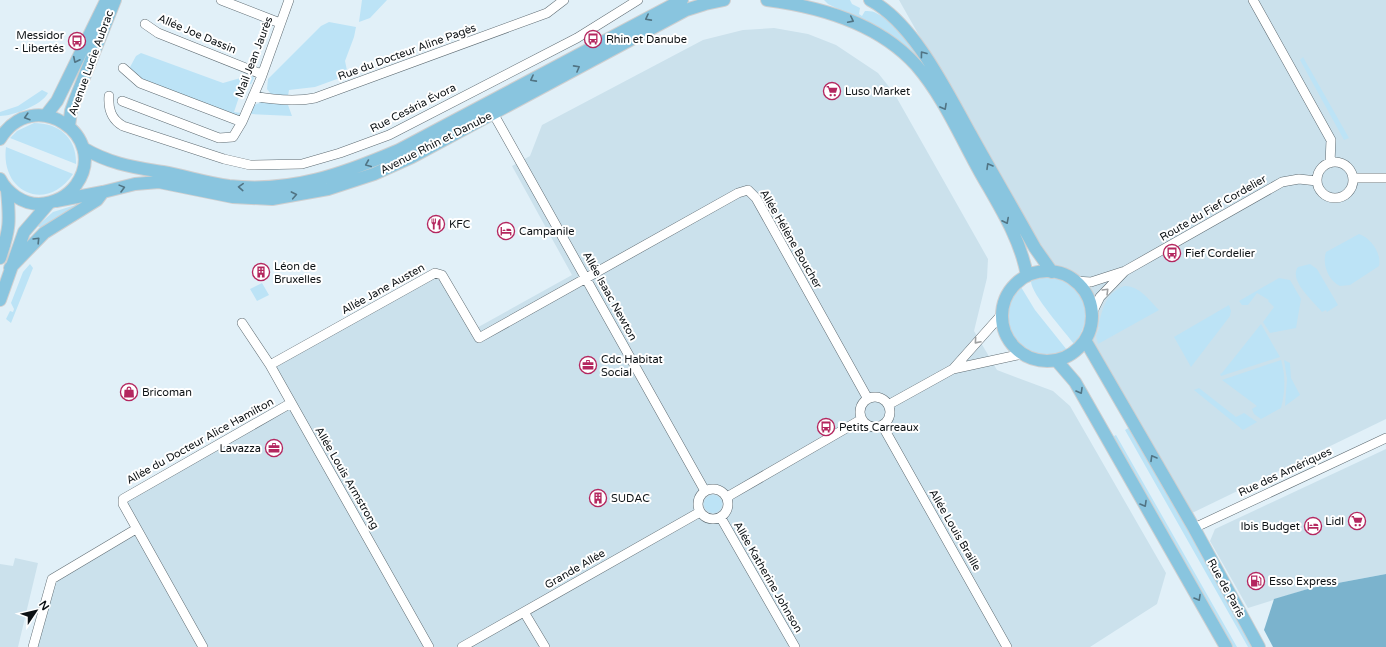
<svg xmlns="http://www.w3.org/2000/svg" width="1386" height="647" viewBox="0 0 1386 647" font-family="'Varela Round',sans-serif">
	<rect width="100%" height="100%" fill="#e1f0f8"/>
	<!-- built -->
	<path fill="#cbe1ec" d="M899,0H1386V419L1190,514Z
		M774,28L808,34L836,45L878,73L894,93L988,259L987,278L974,331L997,370L1053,391L1070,406L1166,573L1157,604L1090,647H33L50,579L134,528L120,502L290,407L267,364L437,271L473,330L572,275L512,166L530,156L542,125L703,40L743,30Z
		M1386,449V574L1311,588L1248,608L1210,541L1215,529Z
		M15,558L38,563L18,647H0V564L13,566Z"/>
	<!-- green -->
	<path fill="#bce3f6" d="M362,0H387L370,18L359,22Z
		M824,0H850L852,4L860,8L859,14L862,16L865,11C868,11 872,11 874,12C900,23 928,67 940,91L858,19L828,4Z
		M329,22L356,27L354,37L345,61L348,75L315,87L289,90L288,96L271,94L267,89L268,79L321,26Z
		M141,53L223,83L251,75L254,78L251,84L243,85L234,112L241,113L236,117L141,82L129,69L136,56Z
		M1303,57L1349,138L1344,140L1300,60Z
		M42,90L48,93C42,105 13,116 0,116V112L18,106Z
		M262,102L288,105L292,116L251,114L249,112L254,105Z
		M34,123C59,123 77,138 76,164L10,138L17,131Z
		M6,147L73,174C47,213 0,193 6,147Z
		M85,202L45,229L37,226L53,212Z
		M1359,234C1371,238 1382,254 1379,266L1350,285L1340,286C1328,280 1322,264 1326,252Z
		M30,264L33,268L11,323L6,319L10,311L13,312L14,309L11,303L23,272Z
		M1310,264L1317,269L1338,305L1327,312L1326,310L1322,312C1314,302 1288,280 1298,267Z
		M1047,277C1083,281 1097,316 1074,344C1066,333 1029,292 1031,280Z
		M1279,278L1290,280L1301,299L1296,328L1270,333L1263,322L1274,307L1268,301L1269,300L1257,293L1248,305H1242L1239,301Z
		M262,283L269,295L257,301L250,289Z
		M1124,286C1139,285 1149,300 1159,310L1098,344L1096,336L1100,327H1098C1103,308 1105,294 1124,286Z
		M1021,287L1035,310L1067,350C1025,374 987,320 1021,287Z
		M1229,305L1231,311L1230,316L1191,367L1174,337Z
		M1261,324L1280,357L1221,376L1220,374L1222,373Z
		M1281,360C1286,376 1285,393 1281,408L1261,419L1254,414L1252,409L1257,406L1222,380Z
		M1284,360L1290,363L1291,378L1300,395L1285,406L1287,379Z
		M1199,388L1236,417L1244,413L1257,422L1243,430L1194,390Z
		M1130,427L1254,647H1248L1125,430Z
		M1116,435L1237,647H1231L1112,437Z
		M704 504a9 9 0 1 1 18 0a9 9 0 1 1-18 0Z"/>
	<!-- forest -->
	<path fill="#7bb3cd" d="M1386,574V647H1273L1264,630L1274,599L1311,588Z"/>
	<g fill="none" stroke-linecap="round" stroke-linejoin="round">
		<!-- minor casing -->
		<g stroke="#5f6c73" stroke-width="10">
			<path id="minor" d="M221,0L280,23
				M1253,0L1331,140L1330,163
				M145,24L158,33L261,74
				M123,68L140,83L242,122
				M109,96C108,109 111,119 123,126L224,159L250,165L302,164L340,153L389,135L577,38L638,0
				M253,96C274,100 295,102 315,98L547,13L564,0
				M122,101L219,138L233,137L242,122L261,78L289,0
				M493,113L705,491
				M1317 180a18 18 0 1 1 36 0a18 18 0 1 1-36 0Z
				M1353,178H1386
				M1075,281L1091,282L1125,271L1282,182L1299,179L1317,181
				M1092,313L1100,297L1124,272
				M242,323L270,365L429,647
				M270,365L435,273L442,275L479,338L738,193L748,190L756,198L868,399
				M953,369L1002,314
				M860 412a15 15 0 1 1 30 0a15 15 0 1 1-30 0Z
				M888,405L953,369L1022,354
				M882,425L1007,647
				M698 504a15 15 0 1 1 30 0a15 15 0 1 1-30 0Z
				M727,497L862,419
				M721,518L795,647
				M1194,528L1386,438
				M524,612L545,647
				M33,647L52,579L136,529
				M203,647L123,504V499L291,403
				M462,647L700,512"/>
		</g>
		<!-- major casing -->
		<g stroke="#cecfd0" stroke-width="14">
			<path id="major" d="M767,0C821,7 878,23 916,65C943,96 960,136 980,172C998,204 1021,239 1027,276
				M870,0C914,23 947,92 971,135C992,173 1014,210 1035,248L1052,272
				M46,115L57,101L106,1
				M69,126L71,111L75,100L115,0
				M0,139C33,84 111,136 76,185C67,197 54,203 39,204C23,204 7,193 0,179
				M83,148C110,164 133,167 163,172C185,176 207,183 229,186C291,193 343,174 399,150L682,0
				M56,201L103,192L135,184L159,182L233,197L272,199L328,189L374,174L412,157L686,10L705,4L724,0
				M0,258C10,229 10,221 7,190
				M10,268L44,233L97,200L103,192
				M1002 316a45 45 0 1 1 90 0a45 45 0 1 1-90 0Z
				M0,300L24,232L49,203
				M1085,340L1194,528L1259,647
				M1056,360L1075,382L1226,647"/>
		</g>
		<!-- minor -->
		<use href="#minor" stroke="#fff" stroke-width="9"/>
		<!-- major -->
		<use href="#major" stroke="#89c5df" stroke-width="12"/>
	</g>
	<!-- one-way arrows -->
	<defs><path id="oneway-chevron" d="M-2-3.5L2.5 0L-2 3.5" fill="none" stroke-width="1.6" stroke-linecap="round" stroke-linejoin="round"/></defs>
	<g stroke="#517484">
		<use href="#oneway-chevron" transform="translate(648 18) rotate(152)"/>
		<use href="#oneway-chevron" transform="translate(851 20) rotate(26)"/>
		<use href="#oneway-chevron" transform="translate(923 54) rotate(-127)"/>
		<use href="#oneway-chevron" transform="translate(76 60) rotate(116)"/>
		<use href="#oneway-chevron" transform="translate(577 68) rotate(-29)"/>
		<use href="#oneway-chevron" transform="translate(533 79) rotate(152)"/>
		<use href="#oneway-chevron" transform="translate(944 107) rotate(61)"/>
		<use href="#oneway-chevron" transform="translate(27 117) rotate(163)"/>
		<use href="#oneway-chevron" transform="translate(368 164) rotate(157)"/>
		<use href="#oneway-chevron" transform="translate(989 166) rotate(-120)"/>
		<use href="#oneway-chevron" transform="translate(241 187) rotate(-177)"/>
		<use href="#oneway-chevron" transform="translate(122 188) rotate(-15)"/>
		<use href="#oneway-chevron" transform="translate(294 195) rotate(-11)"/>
		<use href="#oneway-chevron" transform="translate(1006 221) rotate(63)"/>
		<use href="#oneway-chevron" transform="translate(37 240) rotate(-46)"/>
		<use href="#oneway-chevron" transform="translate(1080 391) rotate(60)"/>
		<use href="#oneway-chevron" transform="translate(1153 458) rotate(-120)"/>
		<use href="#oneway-chevron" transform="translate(1144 504) rotate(60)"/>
		<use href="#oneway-chevron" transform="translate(1198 598) rotate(60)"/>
	</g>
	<g stroke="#9ea0a1">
		<use href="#oneway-chevron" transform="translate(1106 291) rotate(-45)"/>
		<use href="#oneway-chevron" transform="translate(977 341) rotate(131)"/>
	</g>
	<!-- icons -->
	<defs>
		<g id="bus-ring" transform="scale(0.9)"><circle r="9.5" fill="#fff" stroke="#b4275f" stroke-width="1.5"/><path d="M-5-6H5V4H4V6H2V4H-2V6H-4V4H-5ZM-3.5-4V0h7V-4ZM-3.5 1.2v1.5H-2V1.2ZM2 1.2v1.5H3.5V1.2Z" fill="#b4275f"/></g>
		<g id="supermarket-ring" transform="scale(0.9)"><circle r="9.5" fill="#fff" stroke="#b4275f" stroke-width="1.5"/><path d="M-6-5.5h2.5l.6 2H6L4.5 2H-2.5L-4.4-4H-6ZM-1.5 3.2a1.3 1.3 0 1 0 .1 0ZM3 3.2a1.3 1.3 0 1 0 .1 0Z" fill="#b4275f"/></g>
		<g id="restaurant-ring" transform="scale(0.9)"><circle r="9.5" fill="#fff" stroke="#b4275f" stroke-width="1.5"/><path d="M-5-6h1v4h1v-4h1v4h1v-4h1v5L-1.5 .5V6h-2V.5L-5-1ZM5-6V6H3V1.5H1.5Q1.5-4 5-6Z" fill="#b4275f"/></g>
		<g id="hotel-ring" transform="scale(0.9)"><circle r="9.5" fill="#fff" stroke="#b4275f" stroke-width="1.5"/><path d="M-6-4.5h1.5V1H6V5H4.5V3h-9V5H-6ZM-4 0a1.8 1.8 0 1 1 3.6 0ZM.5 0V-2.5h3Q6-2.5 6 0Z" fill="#b4275f"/></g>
		<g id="building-ring" transform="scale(0.9)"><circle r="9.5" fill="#fff" stroke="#b4275f" stroke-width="1.5"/><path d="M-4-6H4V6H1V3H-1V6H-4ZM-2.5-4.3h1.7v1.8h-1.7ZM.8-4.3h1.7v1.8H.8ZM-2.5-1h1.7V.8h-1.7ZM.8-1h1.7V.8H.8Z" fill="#b4275f"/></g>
		<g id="office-ring" transform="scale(0.9)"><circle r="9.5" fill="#fff" stroke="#b4275f" stroke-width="1.5"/><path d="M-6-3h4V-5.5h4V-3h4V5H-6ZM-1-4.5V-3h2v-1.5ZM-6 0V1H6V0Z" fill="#b4275f"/></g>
		<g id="shop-ring" transform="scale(0.9)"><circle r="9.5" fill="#fff" stroke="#b4275f" stroke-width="1.5"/><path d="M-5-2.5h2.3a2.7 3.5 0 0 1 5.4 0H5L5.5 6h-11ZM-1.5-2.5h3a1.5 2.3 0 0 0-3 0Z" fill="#b4275f"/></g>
		<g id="fuel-ring" transform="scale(0.9)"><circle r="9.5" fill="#fff" stroke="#b4275f" stroke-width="1.5"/><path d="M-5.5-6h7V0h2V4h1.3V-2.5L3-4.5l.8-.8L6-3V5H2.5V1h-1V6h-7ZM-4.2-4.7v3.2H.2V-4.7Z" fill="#b4275f"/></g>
	</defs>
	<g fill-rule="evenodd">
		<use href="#bus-ring" x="593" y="39"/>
		<use href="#bus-ring" x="77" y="41"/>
		<use href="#supermarket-ring" x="832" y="91"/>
		<use href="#restaurant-ring" x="436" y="224"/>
		<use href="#hotel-ring" x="506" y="231"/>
		<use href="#bus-ring" x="1172" y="253"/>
		<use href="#building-ring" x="261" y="272"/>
		<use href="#office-ring" x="588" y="365"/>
		<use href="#shop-ring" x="129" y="392"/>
		<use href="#bus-ring" x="826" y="427"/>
		<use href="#office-ring" x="274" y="448"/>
		<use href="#building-ring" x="598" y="498"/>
		<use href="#supermarket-ring" x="1357" y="521"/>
		<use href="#hotel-ring" x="1313" y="526"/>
		<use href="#fuel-ring" x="1256" y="581"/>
	</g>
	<g text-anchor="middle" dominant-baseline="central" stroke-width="4" stroke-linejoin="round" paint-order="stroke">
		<!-- street labels -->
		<g font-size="11" fill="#0c1114" stroke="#fff">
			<text transform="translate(197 34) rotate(23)">Allée Joe Dassin</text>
			<text transform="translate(407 52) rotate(-20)">Rue du Docteur Aline Pagès</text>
			<text transform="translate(254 57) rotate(-69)">Mail Jean Jaurès</text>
			<text transform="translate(91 63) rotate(-70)">Avenue Lucie Aubrac</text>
			<text transform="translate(413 108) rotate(-27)">Rue Cesária Évora</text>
			<text transform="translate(436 143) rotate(-27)">Avenue Rhin et Danube</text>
			<text transform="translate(1213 208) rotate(-30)">Route du Fief Cordelier</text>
			<text transform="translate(791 239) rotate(60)">Allée Hélène Boucher</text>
			<text transform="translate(383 289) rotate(-29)">Allée Jane Austen</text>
			<text transform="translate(610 296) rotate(61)">Allée Isaac Newton</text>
			<text transform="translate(200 441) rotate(-29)">Allée du Docteur Alice Hamilton</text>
			<text transform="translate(1285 472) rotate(-25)">Rue des Amériques</text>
			<text transform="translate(347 478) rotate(60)">Allée Louis Armstrong</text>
			<text transform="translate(955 530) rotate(60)">Allée Louis Braille</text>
			<text transform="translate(575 569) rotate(-30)">Grande Allée</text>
			<text transform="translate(768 577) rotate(60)">Allée Katherine Johnson</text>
			<text transform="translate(1226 588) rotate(61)">Rue de Paris</text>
		</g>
		<!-- poi labels -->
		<g font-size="11" fill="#0c1114" stroke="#fff" text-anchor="start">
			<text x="64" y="35" text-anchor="end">Messidor<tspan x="64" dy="13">- Libertés</tspan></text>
			<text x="606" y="39">Rhin et Danube</text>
			<text x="845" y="91">Luso Market</text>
			<text x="449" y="224">KFC</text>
			<text x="519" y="231">Campanile</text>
			<text x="1185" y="253">Fief Cordelier</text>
			<text x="274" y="266">Léon de<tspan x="274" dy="13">Bruxelles</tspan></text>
			<text x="601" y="359">Cdc Habitat<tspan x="601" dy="13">Social</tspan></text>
			<text x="142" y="392">Bricoman</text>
			<text x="839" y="427">Petits Carreaux</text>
			<text x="261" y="448" text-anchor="end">Lavazza</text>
			<text x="611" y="498">SUDAC</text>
			<text x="1344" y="521" text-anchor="end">Lidl</text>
			<text x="1300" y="526" text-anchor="end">Ibis Budget</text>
			<text x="1269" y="581">Esso Express</text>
		</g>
	</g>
	<!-- north arrow -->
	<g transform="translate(36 611) rotate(55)" stroke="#ffffff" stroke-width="3" paint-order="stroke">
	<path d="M0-3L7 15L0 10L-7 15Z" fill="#0c1114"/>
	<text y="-6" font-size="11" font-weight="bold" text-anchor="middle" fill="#0c1114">N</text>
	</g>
</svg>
